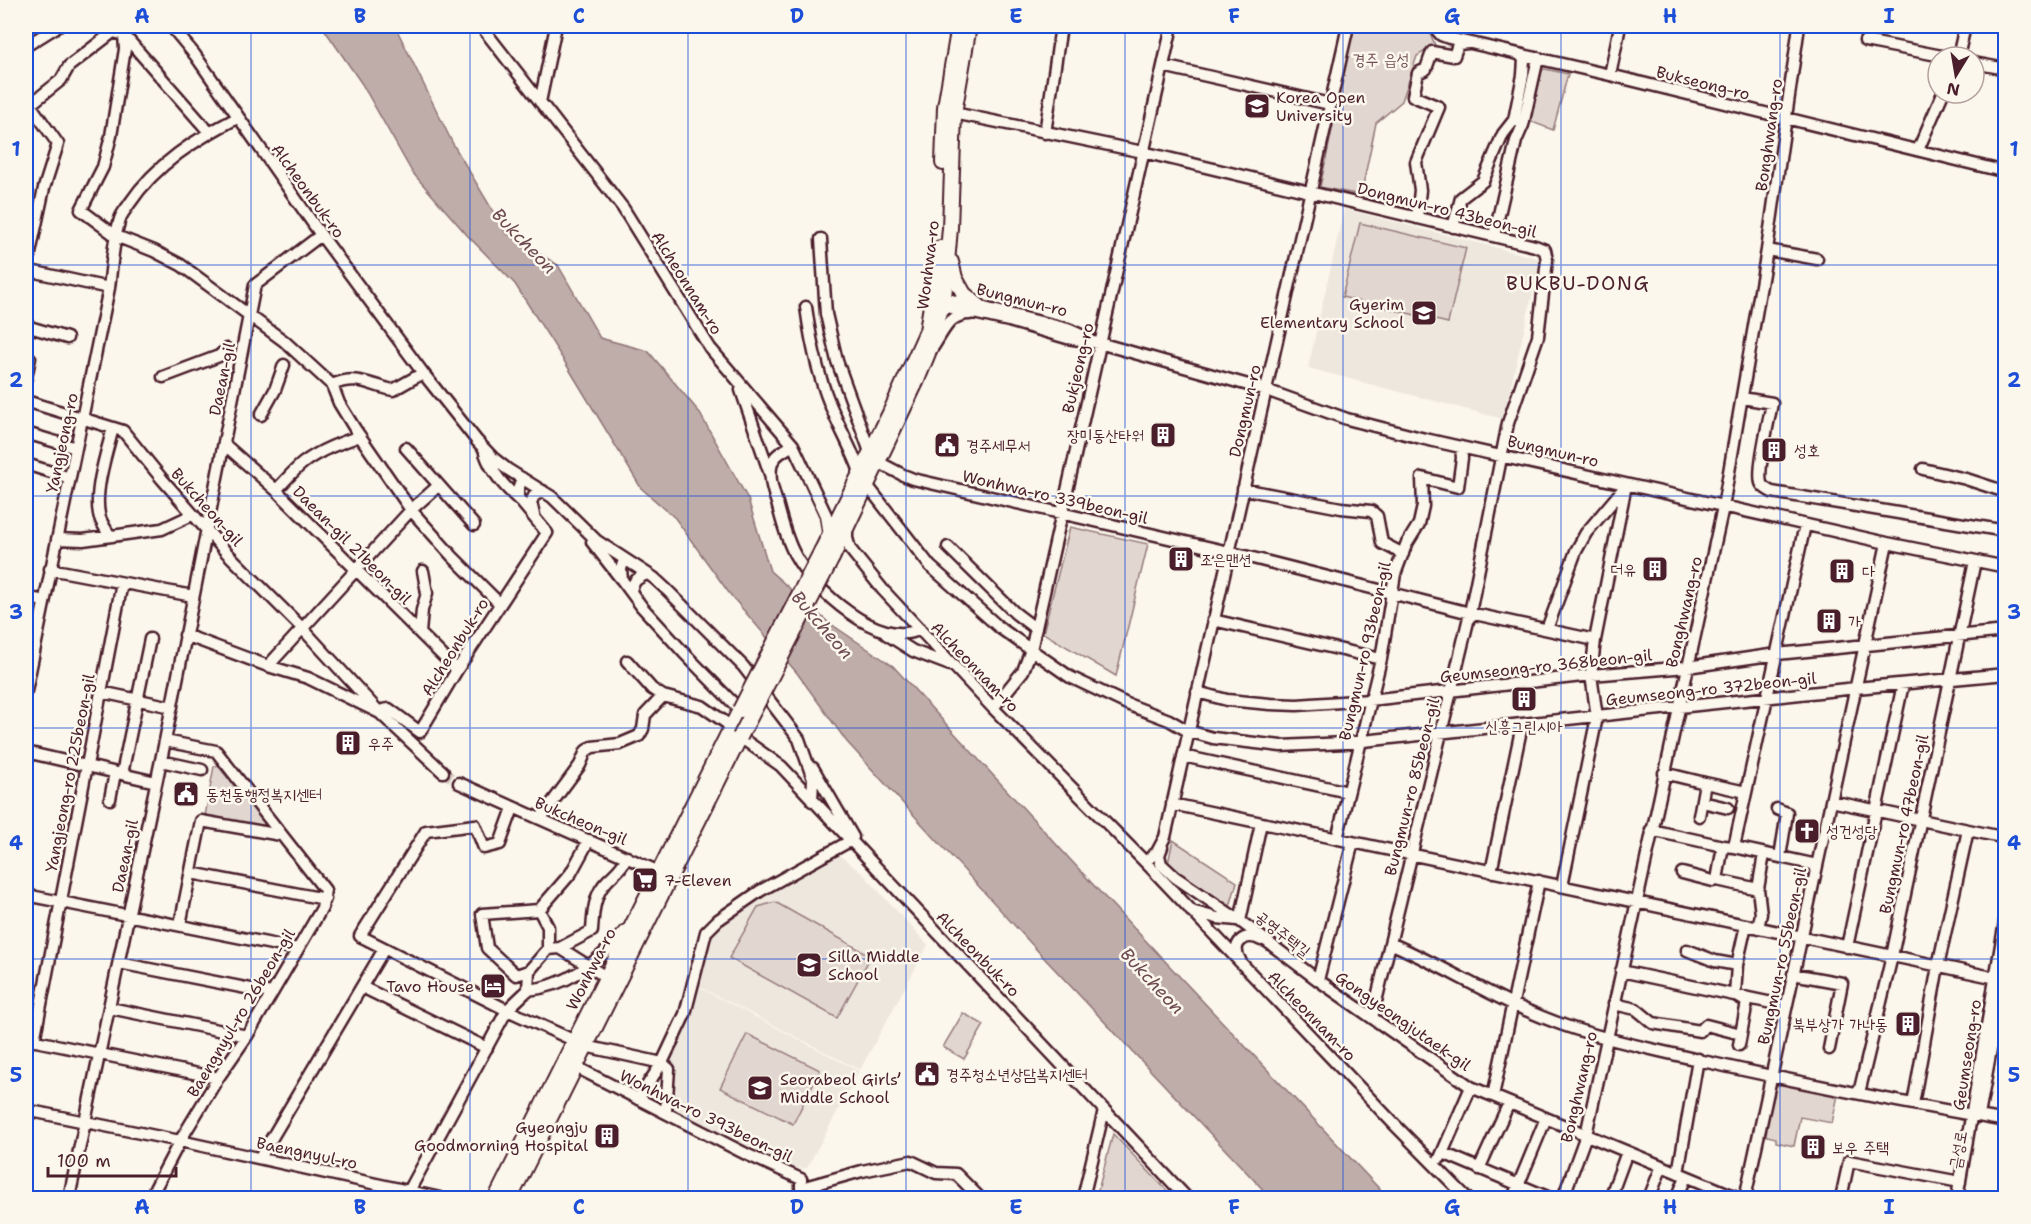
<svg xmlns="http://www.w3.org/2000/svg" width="2031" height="1224" viewBox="0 0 2031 1224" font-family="'Shantell Sans','Poor Story',sans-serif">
	<rect width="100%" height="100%" fill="#fbf7ec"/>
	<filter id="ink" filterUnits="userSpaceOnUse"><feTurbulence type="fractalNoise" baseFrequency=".0167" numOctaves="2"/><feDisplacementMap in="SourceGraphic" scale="12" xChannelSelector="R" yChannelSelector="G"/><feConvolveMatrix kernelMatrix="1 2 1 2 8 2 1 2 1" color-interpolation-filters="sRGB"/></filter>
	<g filter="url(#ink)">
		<!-- built -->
		<path fill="#eee7de" d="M1344,209L1541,259L1503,419L1308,368Z
			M838,854L864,875L928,945L860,1070L698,986L706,937L717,925L768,890Z
			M698,987L859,1071L807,1168L794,1169L668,1105L672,1056L692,1011Z"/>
		<!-- green -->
		<path fill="#e2d7d0" stroke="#967b7e" stroke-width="1.5" d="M1354,26H1427L1435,45L1417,56L1402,101L1376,123L1361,195L1320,187Z
			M1545,69L1568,74L1553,130L1532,122L1530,117L1542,70Z
			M1360,223L1466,248L1448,323L1342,297Z
			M1070,527L1148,544L1116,676L1043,633Z
			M214,766H218L273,834L208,819L205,816Z
			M1173,840L1237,882L1229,910L1167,868Z
			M775,902L871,956L837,1018L729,958L758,907Z
			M963,1013L984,1025L964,1059L943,1047Z
			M747,1034L820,1070L793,1124L720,1088Z
			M1782,1084L1838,1095L1832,1123L1800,1117L1794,1146L1776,1142V1138L1763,1135L1774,1087Z
			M1113,1134L1174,1198H1096Z"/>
		<!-- water -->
		<path fill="#bfadaa" stroke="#907477" stroke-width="1.5" d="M322,26H395L453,144L506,233L558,265L600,338L648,351L699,412L748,499L770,571L828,622L893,666L1099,891L1388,1198H1271L1046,960L847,742L797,673L729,593L675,518L641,488L566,364L515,284L467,235L412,172L362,84Z"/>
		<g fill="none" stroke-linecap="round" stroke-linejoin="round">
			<!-- minor-tunnel -->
			<path stroke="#d8ccc5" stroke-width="10" stroke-dasharray="10 5" stroke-linecap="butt" d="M443,772L459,783"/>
			<!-- minor casing -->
			<g stroke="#4a1f2b" stroke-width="15">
				<path id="minor" d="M95,26L124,35L209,132
					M129,26L124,35L125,49L111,136L103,167L81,210L116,236L154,251L181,265L284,341L332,385L339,403L355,429L411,510L452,556L500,604
					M171,26L195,55L321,235L423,373L477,441L493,458L507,469L552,497L597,541L654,578L667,590L743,666L799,739L813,779L812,801
					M481,26L623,208L710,348L793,445L826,515L829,536
					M1433,26L1441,35L1449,38L1610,75L2006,172
					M1865,41L1947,57
					M26,46L58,26
					M1958,57L1965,26
					M1974,63L2006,69
					M1163,66L1330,104
					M1610,75L1620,26
					M26,99L58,144L44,188L26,272
					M540,102L556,26
					M26,108L61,80L69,66L113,32
					M954,113L1143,152L1535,246L1545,250L1547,260L1538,336L1508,423L1470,613L1372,1018
					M1514,120L1523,75L1524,59L1519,54
					M1045,133L1061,26
					M1918,150L1943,93
					M1417,218L1420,190L1416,162L1439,107L1413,96L1418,73L1426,69L1432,52L1454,56L1458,44L1468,43
					M1453,227L1461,198L1483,181L1503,134L1514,120L1524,122
					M1494,236L1516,141L1523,125L1538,58
					M821,239L826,314L837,361L870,452
					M1767,250L1817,259
					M26,270L109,288
					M944,298L1068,329L1088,338
					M943,306L1009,321L1067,338L1099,343L1266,390L1347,419L1425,439L1887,543L2006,567
					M806,307C811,344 819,382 835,416C843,435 853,452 860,472
					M26,326L67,338
					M931,350C943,334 947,314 970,314
					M26,357L30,358L26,378
					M163,377L219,356L227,349
					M332,385C357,374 369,385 393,390L423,373
					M741,390L770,474
					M1742,398L1772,403C1769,420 1757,469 1761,483C1763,488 1768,490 1772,492L2006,531
					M26,401L123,431L162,479L226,552L302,628L380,713L443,772
					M261,415L275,390L284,365
					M26,433L76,448
					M224,444L276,490L457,670
					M793,445C785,450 775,454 772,463C768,476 773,491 777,503C782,521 786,539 795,555C813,589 880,650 920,629
					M406,448L474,525
					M485,453C492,473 504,486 519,500
					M878,462L903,475L913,479L1229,552L1470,613L1595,640
					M26,464L70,478
					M1923,469L1966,479L2006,492
					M867,485L930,566L1000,628L1070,677L1127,704L1169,720L1188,731L1213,738L1281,746L1345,743L1856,688L2006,674
					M1243,489L1341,508L1371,511L1377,516L1382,543L1403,554
					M276,490C285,481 293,471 303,463C320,450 340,443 360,436
					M534,515L531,502L534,496L543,491
					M847,526V538L850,549L883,590L993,708L1150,867L1394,1124L1467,1198
					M110,536C106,529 100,522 99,514C94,490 107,451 113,428
					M57,539L83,540L162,529L192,515
					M592,542L621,579
					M948,547L1015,613L1036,629
					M624,560L621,569L622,580L642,607L684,653L740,710
					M50,569L193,596
					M631,591C633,581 637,578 647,574
					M26,597L44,601
					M1213,620L1381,659
					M1547,629L1576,551L1586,533L1624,488
					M420,633L422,610L427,593L423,571
					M886,634L913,651L950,665
					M185,635L268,666L308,678L380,713L383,710L389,709L420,732L457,670L547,533L518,498V490L522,478
					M627,661L652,689L663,696L702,706L732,727
					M268,666L411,510L438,486
					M26,691L109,288C112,265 113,240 120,219C122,213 127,208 130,203C156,164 196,139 237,118
					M101,692L172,707
					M1197,692L1227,700L1270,704L1297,705L1370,700L1591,675L1687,667L1777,654L2006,631
					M993,708L1023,671L1031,650L1172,26
					M740,737L781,766L1187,1198
					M26,752L156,782
					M1183,756L1348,792
					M161,761L202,770
					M813,768L853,837
					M1664,773L1705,783
					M122,774L150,639
					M459,783L664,874
					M110,799L115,773
					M1831,801L2006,838
					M1702,802L1728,808
					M1172,804L2006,980
					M513,808L500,844L484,848L475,825L426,831L360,936L507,1010L573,1040
					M1777,809L1787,813L1780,857
					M1699,816L1705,783L1746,792
					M540,819L580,765L586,751L592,747L620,744L639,736L643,729L645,715L663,696
					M1651,830L1723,846
					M1337,839L1381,659L1395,574L1406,545L1419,524L1423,506L1422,478L1458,487L1462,458L1461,447
					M1162,847L1159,855L1161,864L1175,877L1240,921L1318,980L1471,1087L1739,1198
					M1734,847L1805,525
					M1764,854L1758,889L1717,880L1723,846L1734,847L1817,865
					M1145,862L1157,852L1165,837L1348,26
					M1491,872L1522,725
					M191,873L325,899
					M1682,873L1713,881L1717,880
					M1562,886L1597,717L1591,675L1595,640L1626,485
					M1758,889L1761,914L1758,928
					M26,895L297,949
					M1191,911L1217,918L1237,920
					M1240,921L1261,823
					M180,925L201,821L281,835
					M1390,943C1450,969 1504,1005 1566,1026C1609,1041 1654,1049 1698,1060C1800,1083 1903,1103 2006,1121
					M1847,947L1903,684
					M560,948L592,931C593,913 594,893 608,880C616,872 622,868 627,857
					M548,949V927L539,910L571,873L589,840
					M1687,950L1715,961L1737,965L1746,925
					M1240,960C1230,944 1245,931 1261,940
					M119,963L271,993
					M1737,965L1735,995L1747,1002L1739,1045
					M529,971L516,975L487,948L482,914L539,910
					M1621,971L1786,1006
					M1793,974L1842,983L1829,1049
					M1318,980L1353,842
					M362,987L487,1048
					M528,990C568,986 600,961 625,931
					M528,990L529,971L548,949L560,948L606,977
					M1614,1004L1636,1009L1653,1023L1700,1031L1706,1025L1741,1034
					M110,1008L247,1036
					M26,1039L218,1078
					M34,1041L122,583
					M585,1046L662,1063L669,1069L666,1112
					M576,1067L746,1154L801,1179V1188L862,1171L911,1161L936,1173L956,1174L980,1198
					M1859,1093L1892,956L1975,561
					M1493,1096L1539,881
					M638,1099L662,1063L685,1014L706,932L718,920L760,891L850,841
					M1913,1104L1938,966L1968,830
					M26,1110L180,1141L440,1198
					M1980,1110L2006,966
					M1443,1153L1550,1198
					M260,1158L384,949
					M1440,1158L1471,1087
					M1479,1169L1509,1103
					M1678,1173L1698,1059
					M409,1191L507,1010L528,990
					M69,1198L165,741L255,285L321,235
					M150,1198L180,1141L218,1078L247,1036L322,908L325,890L216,751L165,741
					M1083,1198L1104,1110
					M1513,1198L1546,1118
					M1563,1198L1586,1135L1723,507L1767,250L1799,26
					M1610,1198L1627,1152
					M1649,1198L1662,1166
					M1677,1198L1686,1177
					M1745,1198L1887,543
					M1841,1198L1849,1161L1960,1182
					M1957,1198L2006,916"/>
			</g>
			<!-- major casing -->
			<g stroke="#4a1f2b" stroke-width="18">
				<path id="major" d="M943,163L945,107L959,26
					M951,262L955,278L964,294L980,307
					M822,550L890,413L927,331L940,248
					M832,558L917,380L928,353L944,298L950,228L954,113L969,26
					M496,1198L740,710
					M510,1198L740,737"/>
			</g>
			<!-- minor -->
			<use href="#minor" stroke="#fbf7ec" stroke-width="10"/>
			<!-- major -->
			<use href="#major" stroke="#fbf7ec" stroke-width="14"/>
			<!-- major-bridge casing -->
			<g stroke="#4a1f2b" stroke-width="18" stroke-linecap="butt">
				<path id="major-bridge" d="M740,710L822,550
					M740,737L832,558"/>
			</g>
			<!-- major-bridge -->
			<use href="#major-bridge" stroke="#fbf7ec" stroke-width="14"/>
		</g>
	</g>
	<!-- grid -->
	<path fill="none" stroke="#1d4ed8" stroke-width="1.5" stroke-opacity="0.55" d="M251,26V1198M470,26V1198M688,26V1198M906,26V1198M1125,26V1198M1343,26V1198M1561,26V1198M1780,26V1198M26,265H2006M26,496H2006M26,728H2006M26,959H2006"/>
	<!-- icons -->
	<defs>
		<g id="university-square" transform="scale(1.35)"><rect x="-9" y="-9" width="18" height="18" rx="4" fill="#4a1f2b" stroke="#fbf7ec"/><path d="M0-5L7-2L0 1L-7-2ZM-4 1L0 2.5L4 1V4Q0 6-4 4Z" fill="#fff"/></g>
		<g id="school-square" transform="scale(1.35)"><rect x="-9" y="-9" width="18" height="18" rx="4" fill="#4a1f2b" stroke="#fbf7ec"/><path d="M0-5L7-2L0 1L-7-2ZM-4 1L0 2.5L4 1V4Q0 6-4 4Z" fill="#fff"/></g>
		<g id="building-square" transform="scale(1.35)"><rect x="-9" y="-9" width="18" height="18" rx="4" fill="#4a1f2b" stroke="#fbf7ec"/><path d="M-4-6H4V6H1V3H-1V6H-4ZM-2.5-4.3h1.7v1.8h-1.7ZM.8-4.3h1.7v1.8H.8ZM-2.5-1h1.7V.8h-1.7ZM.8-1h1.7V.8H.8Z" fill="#fff"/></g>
		<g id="civic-square" transform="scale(1.35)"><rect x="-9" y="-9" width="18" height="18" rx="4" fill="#4a1f2b" stroke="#fbf7ec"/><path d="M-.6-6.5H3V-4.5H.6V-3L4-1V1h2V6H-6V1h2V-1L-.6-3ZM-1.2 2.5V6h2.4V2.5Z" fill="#fff"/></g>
		<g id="church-square" transform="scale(1.35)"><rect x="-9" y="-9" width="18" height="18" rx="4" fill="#4a1f2b" stroke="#fbf7ec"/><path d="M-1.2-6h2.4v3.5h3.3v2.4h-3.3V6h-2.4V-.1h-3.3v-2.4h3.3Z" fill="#fff"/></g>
		<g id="supermarket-square" transform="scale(1.35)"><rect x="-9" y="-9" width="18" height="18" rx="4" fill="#4a1f2b" stroke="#fbf7ec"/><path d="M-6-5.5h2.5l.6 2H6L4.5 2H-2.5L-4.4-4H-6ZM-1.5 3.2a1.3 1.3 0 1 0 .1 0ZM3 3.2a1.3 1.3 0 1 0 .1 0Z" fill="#fff"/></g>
		<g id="hotel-square" transform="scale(1.35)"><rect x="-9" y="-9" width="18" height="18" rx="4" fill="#4a1f2b" stroke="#fbf7ec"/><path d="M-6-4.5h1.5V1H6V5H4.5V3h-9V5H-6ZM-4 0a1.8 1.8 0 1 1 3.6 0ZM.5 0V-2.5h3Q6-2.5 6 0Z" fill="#fff"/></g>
	</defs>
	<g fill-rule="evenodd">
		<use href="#university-square" x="1257" y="106"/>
		<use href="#school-square" x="1424" y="313"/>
		<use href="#building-square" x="1163" y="435"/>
		<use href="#civic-square" x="947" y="445"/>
		<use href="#building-square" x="1774" y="450"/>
		<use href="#building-square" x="1181" y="559"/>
		<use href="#building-square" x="1655" y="569"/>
		<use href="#building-square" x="1842" y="571"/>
		<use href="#building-square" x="1829" y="621"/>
		<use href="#building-square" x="1524" y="699"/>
		<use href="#building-square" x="348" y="743"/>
		<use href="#civic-square" x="186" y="794"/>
		<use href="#church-square" x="1807" y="831"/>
		<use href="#supermarket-square" x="645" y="880"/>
		<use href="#school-square" x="809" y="965"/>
		<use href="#hotel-square" x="493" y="986"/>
		<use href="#building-square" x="1908" y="1024"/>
		<use href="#civic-square" x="927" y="1074"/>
		<use href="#school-square" x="760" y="1088"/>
		<use href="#building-square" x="607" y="1136"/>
		<use href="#building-square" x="1813" y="1147"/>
	</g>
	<g text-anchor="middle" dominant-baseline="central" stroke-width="5" stroke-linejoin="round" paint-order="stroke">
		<!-- park labels -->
		<g font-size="16" fill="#704d54" stroke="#fbf7ec">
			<text x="1381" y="59">경주 읍성</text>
		</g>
		<!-- street labels -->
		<g font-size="16" fill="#4a1f2b" stroke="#fbf7ec">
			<text transform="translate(1703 83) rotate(14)">Bukseong-ro</text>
			<text transform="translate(1769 135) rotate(-82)">Bonghwang-ro</text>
			<text transform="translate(308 191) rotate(54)">Alcheonbuk-ro</text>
			<text transform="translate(1447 210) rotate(14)">Dongmun-ro 43beon-gil</text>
			<text transform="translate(928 265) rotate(-83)">Wonhwa-ro</text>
			<text transform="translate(687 283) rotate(58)">Alcheonnam-ro</text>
			<text transform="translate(1022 300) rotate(14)">Bungmun-ro</text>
			<text transform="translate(1078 368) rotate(-77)">Bukjeong-ro</text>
			<text transform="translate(222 379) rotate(-78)">Daean-gil</text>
			<text transform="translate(1245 411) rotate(-77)">Dongmun-ro</text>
			<text transform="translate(62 443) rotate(-78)">Yangjeong-ro</text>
			<text transform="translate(1553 451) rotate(13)">Bungmun-ro</text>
			<text transform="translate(1055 497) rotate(13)">Wonhwa-ro 339beon-gil</text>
			<text transform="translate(207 507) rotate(48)">Bukcheon-gil</text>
			<text transform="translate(352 545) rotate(45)">Daean-gil 21beon-gil</text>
			<text transform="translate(1684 612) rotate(-77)">Bonghwang-ro</text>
			<text transform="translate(455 647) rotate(-58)">Alcheonbuk-ro</text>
			<text transform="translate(1365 651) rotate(-77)">Bungmun-ro 93beon-gil</text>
			<text transform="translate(1546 666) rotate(-6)">Geumseong-ro 368beon-gil</text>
			<text transform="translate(975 667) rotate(46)">Alcheonnam-ro</text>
			<text transform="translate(1711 689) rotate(-6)">Geumseong-ro 372beon-gil</text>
			<text transform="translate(70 773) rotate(-79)">Yangjeong-ro 225beon-gil</text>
			<text transform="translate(1412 787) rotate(-76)">Bungmun-ro 85beon-gil</text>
			<text transform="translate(581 821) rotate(23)">Bukcheon-gil</text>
			<text transform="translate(1904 824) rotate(-78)">Bungmun-ro 47beon-gil</text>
			<text transform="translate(125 856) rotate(-78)">Daean-gil</text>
			<text transform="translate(1283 934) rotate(38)">공영주택길</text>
			<text transform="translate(978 954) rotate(46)">Alcheonbuk-ro</text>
			<text transform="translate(1782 956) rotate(-78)">Bungmun-ro 55beon-gil</text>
			<text transform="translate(591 969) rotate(-63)">Wonhwa-ro</text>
			<text transform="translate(241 1013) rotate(-59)">Baengnyul-ro 26beon-gil</text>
			<text transform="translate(1312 1016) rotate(46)">Alcheonnam-ro</text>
			<text transform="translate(1403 1021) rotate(35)">Gongyeongjutaek-gil</text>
			<text transform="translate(1967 1055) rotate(-81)">Geumseong-ro</text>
			<text transform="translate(1579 1087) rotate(-77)">Bonghwang-ro</text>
			<text transform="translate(706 1116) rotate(26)">Wonhwa-ro 393beon-gil</text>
			<text transform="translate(1958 1150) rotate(-80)">금성로</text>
			<text transform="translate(307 1153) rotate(12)">Baengnyul-ro</text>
		</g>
		<!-- poi labels -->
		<g font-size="16" fill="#4a1f2b" stroke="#fbf7ec" text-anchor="start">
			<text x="1276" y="97">Korea Open<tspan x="1276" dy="18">University</tspan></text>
			<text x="1404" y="304" text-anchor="end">Gyerim<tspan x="1404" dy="18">Elementary School</tspan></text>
			<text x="1144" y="435" text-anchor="end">장미동산타워</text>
			<text x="966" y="445">경주세무서</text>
			<text x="1794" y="450">성호</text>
			<text x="1200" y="559">조은맨션</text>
			<text x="1636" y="569" text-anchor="end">더유</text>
			<text x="1862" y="571">다</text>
			<text x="1848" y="621">가</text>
			<text x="1524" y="726" text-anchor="middle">신흥그린시아</text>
			<text x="368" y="743">우주</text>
			<text x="206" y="794">동천동행정복지센터</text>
			<text x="1826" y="831">성건성당</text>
			<text x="664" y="880">7-Eleven</text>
			<text x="828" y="956">Silla Middle<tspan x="828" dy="18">School</tspan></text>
			<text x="474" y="986" text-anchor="end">Tavo House</text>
			<text x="1888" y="1024" text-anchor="end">북부상가 가나동</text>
			<text x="946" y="1074">경주청소년상담복지센터</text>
			<text x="780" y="1079">Seorabeol Girls’<tspan x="780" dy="18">Middle School</tspan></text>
			<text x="588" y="1127" text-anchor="end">Gyeongju<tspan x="588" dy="18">Goodmorning Hospital</tspan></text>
			<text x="1832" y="1147">보우 주택</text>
		</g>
		<!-- water labels -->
		<g font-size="18" font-style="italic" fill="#6d4a51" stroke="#fbf7ec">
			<text transform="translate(524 241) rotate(46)">Bukcheon</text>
			<text transform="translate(822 625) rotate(49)">Bukcheon</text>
			<text transform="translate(1152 981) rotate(47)">Bukcheon</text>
		</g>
		<!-- quarter labels -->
		<g font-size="20" letter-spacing="1.5" fill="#4a1f2b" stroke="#fbf7ec">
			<text x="1578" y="283">BUKBU-DONG</text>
		</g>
	</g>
	<!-- margin -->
	<rect width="2031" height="1224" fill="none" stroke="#fbf7ec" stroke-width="66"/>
	<!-- north arrow -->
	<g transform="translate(1956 75) rotate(191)"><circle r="28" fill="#fbf7ec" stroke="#b4a19f" stroke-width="1.5"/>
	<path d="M0-4.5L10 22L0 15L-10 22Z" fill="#4a1f2b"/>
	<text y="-9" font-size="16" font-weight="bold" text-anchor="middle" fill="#4a1f2b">N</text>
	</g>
	<!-- scale -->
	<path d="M48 1167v9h128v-9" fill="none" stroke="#4a1f2b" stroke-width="3"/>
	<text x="57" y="1167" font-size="18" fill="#4a1f2b" stroke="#fbf7ec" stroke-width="4.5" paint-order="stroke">100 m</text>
	<rect x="33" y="33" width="1965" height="1158" fill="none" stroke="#1d4ed8" stroke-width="2"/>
	<g font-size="20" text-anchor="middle" font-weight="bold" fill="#1d4ed8">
		<text x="142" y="23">A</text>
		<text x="360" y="23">B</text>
		<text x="579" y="23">C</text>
		<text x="797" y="23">D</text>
		<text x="1016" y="23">E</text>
		<text x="1234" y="23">F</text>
		<text x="1452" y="23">G</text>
		<text x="1670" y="23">H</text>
		<text x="1889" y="23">I</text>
		<text x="16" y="156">1</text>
		<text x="2014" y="156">1</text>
		<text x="16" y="387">2</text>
		<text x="2014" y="387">2</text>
		<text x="16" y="619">3</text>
		<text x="2014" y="619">3</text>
		<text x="16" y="850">4</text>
		<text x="2014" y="850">4</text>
		<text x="16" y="1082">5</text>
		<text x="2014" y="1082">5</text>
		<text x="142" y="1214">A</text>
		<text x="360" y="1214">B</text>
		<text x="579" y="1214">C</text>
		<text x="797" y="1214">D</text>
		<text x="1016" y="1214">E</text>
		<text x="1234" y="1214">F</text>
		<text x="1452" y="1214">G</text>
		<text x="1670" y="1214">H</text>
		<text x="1889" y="1214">I</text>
	</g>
</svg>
